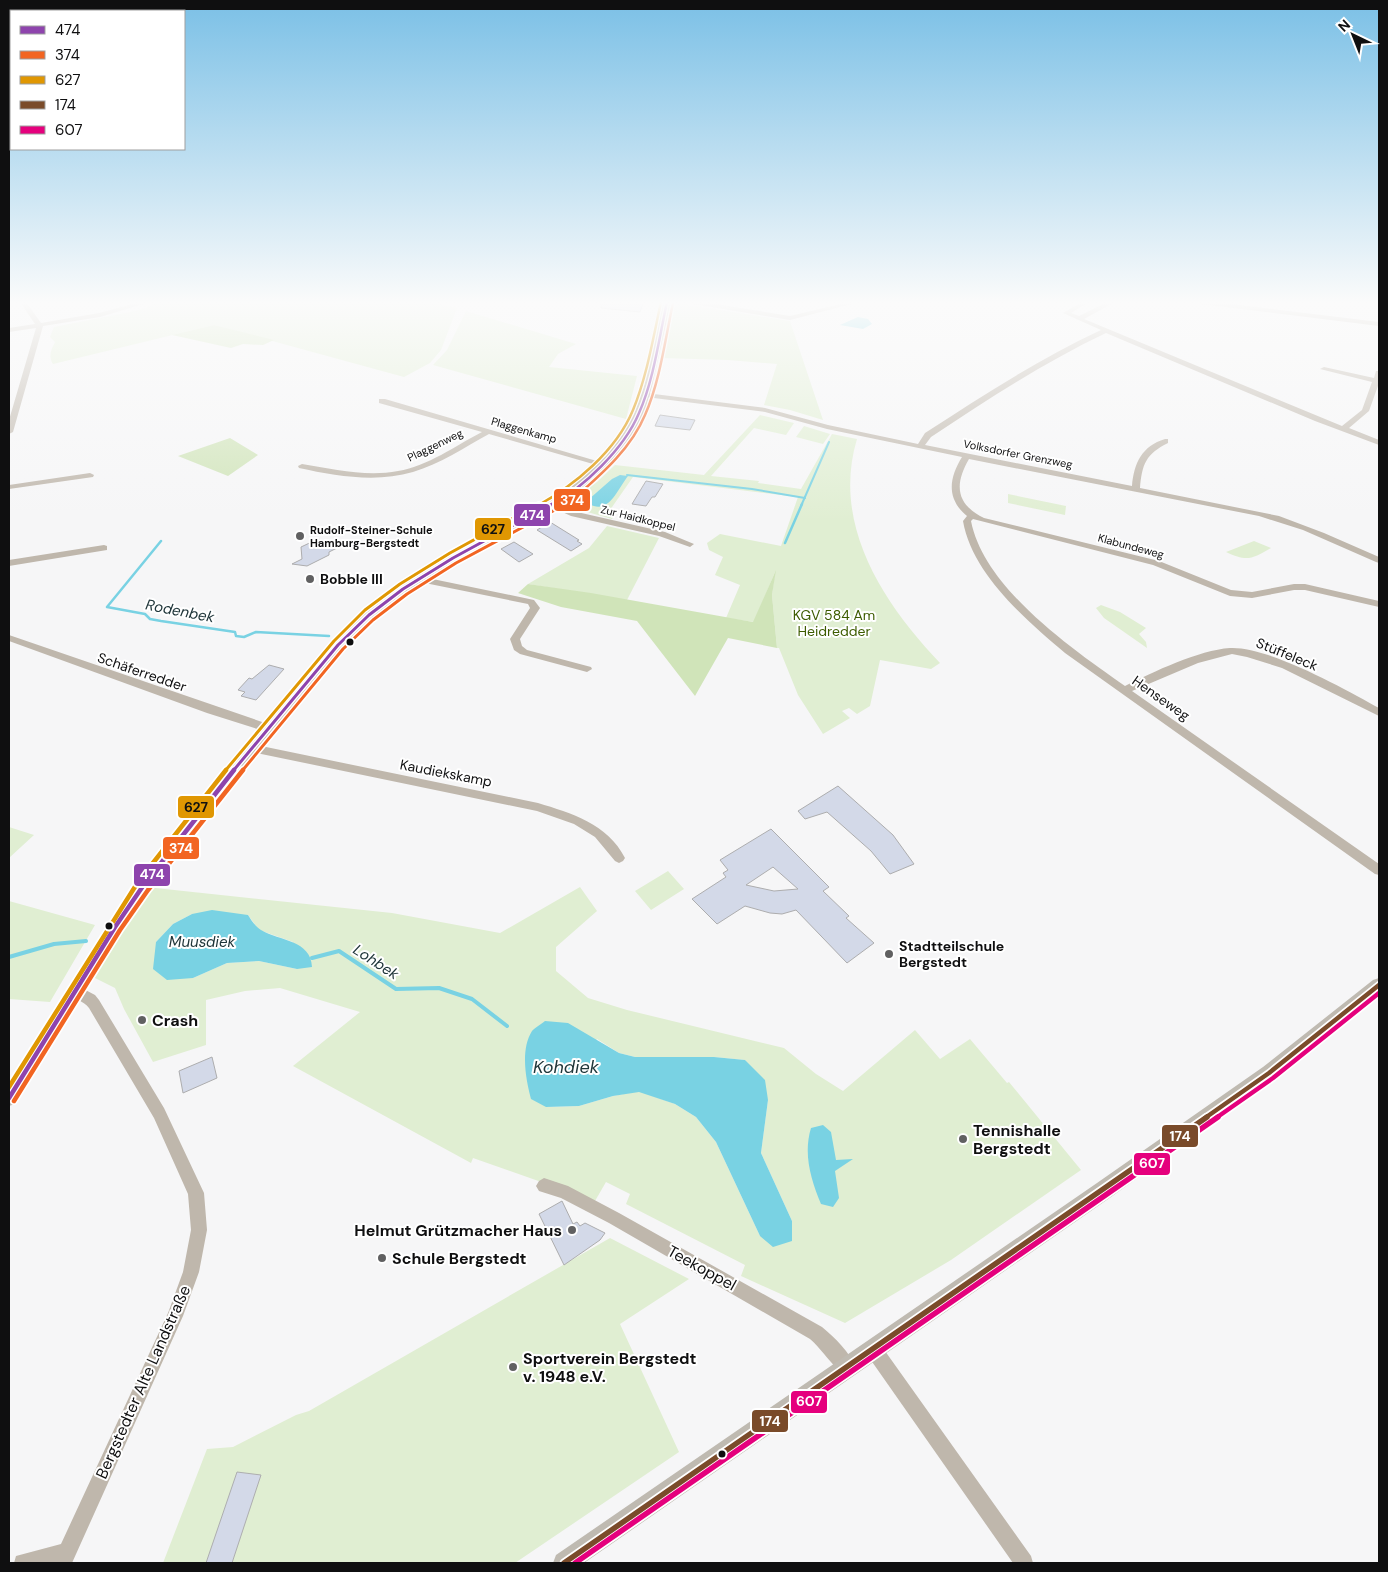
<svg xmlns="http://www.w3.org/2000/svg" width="1388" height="1572" viewBox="0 0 1388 1572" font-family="'DM Sans',sans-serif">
	<rect width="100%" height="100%" fill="#f6f6f7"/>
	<!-- green -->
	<path fill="#e0eed2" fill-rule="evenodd" d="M156,302H431L457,308L441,350L430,363L404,377L214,325L53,364C48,356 51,350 55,342L50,337L54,327L130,312L146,308Z
		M682,304L790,321L823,420L790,410L764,405L777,364L728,360L661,358L675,305Z
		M466,311L576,344L558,354L549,367L637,376L626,419L433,365L447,350Z
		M760,415L794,423L786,435L754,428L711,476L759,481L758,483L801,489L832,434L857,439C831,525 884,604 940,663L931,669L880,660L870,706L857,714L849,708L842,711L850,718L823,734L798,695L779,648H777L772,595L775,572L754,622L726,618L740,585L715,575L723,557L709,550L707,543L720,534L781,546L798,497L633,477L610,510L617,512L612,519L566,506L597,482L615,465L704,475Z
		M804,426L830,434L823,444L796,437Z
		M1008,494L1066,506L1065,515L1008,503Z
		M607,526L659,538L627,600L528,584L589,548Z
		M1254,541L1271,548C1252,559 1247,562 1226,552Z
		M1101,605L1120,612L1146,628L1139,634L1146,642L1147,648L1104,618L1096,608Z
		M9,827L34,835L9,858Z
		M668,871L684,889L651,910L635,891Z
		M146,887L392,913L500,933L580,887L597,911L556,947V971L588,998L627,1010L784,1048L816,1074L843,1091L915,1030L940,1059L970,1039L1007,1083L1009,1082L1081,1170L951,1260L845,1323L741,1276L745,1265L626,1204L630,1194L606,1182L595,1201L473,1158L471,1163L293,1066L360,1012L280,988L245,991L206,1000V1045L153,1062L124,1009L115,988L89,975ZM192,914L248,915L259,930L293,942L297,969L259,961L227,963L193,978L156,942L173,924ZM597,1039L619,1053L635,1057H714L745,1060L768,1100L761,1153L792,1221L760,1236L716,1142L696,1117L675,1104L639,1091L613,1096L579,1106L546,1107Z
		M9,901L95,925L50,1002L9,999Z
		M610,1238L689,1279L620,1324L679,1452L515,1563H163L207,1449L233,1447L296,1415L309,1411Z"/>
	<!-- forest -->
	<path fill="#d0e4b9" d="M214,325L274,340L263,345L243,344L231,348L172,335Z
		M230,438L258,455L228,476L178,456Z
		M776,570L772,595L777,648L728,638L695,696L637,621L561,607L518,593L528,584L591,593L753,622Z"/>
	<!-- water -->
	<path fill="#79d2e3" d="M858,317L868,319L872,324L863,329L840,325Z
		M620,475L628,476C617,490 609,515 589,504L588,500L612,479Z
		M212,910L248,915C251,920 256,927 261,930C280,941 311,940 312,967L297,969L259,961L227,963L193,978L167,980L153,969L156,942L173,924L192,914Z
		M545,1021L568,1023L619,1053L635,1057H714L745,1060L765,1080L768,1100L761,1153L792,1221V1241L773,1247L760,1236L716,1142L696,1117L675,1104L639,1092L613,1096L579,1106L546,1107L531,1099C526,1080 520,1050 532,1031C535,1028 541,1024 545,1021Z
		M823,1125L831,1132L836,1160L853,1159L835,1171L839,1198L833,1207L821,1204C811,1180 803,1154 811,1128Z"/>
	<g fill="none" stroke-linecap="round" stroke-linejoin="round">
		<!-- stream-far2 -->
		<path stroke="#79d2e3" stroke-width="2" d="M627,475L752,489L805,498
			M801,506L829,442"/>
		<!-- stream-far1 -->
		<path stroke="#79d2e3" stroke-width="2.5" d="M161,541L107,607L145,614L150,619L161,621L235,632L236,636L244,637L256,632L329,636
			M785,543L802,504"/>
		<!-- stream -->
		<path stroke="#79d2e3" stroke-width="4" d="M9,957L54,944L86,941
			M312,958L339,951L396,989L439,988L472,999L507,1026"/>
	</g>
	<!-- building -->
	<path fill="#d3d9e8" stroke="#adadae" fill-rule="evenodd" d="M601,302H644L640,312L601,308Z
		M660,415L695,420L690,430L655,426Z
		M646,481L663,484L655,497H652L646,506L632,504Z
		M550,522L579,540L577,541L582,544L571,551L537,530Z
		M318,539L341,546L329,552V555L307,566L292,564L302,559L301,547Z
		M514,542L533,554L519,562L501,549Z
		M269,665L284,669L256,700L241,696L245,692L238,690L249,678L252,679Z
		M838,786L893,835L914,864L890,874L871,851L827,812L805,819L798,811Z
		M771,829L829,887L823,891L849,916L846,918L874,943L847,963L796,910L782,914L770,913L745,906L717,924L692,899L726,877L723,873L728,870L720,860ZM773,867L798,889L774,891L746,885Z
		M212,1057L217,1078L183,1093L179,1071Z
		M562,1201L573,1224L577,1222L580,1226L585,1223L605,1233L600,1240L564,1265L539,1214Z
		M237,1472L261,1475L232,1563H206Z"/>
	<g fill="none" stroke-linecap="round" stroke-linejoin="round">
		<!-- minor -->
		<path fill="#bfb7ac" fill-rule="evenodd" d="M20,302H26L41,323L99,313L140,302H150L100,317L43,326L13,432L9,434V420L36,328L9,332V328L35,324Z
			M690,302H704L790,316L849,302H859L790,320L693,304Z
			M1082,302H1089L1071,313L1079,316L1107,302H1115L1084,319L1342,426L1362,410L1372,382L1320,369L1324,367L1374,378L1376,371H1379V383L1369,411L1349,428L1379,440V445L1315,421L1106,333C1045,362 988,399 931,437L925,445L1132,486C1134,463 1142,446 1165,439H1168V443C1146,454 1142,464 1140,488L1279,516L1324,533L1379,557V563L1376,562L1303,530L1259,516L969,459C954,485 956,504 984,518L1159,561L1231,590L1252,592L1294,584H1305L1379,601V607L1305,590H1294L1252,598L1230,596L1153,565L973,519L971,521C984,588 1072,649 1125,686C1153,672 1199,650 1230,648C1268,646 1345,689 1379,708V716L1282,668L1247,657L1232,654L1198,663L1132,691L1379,864V875L1375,874L1065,653C1026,620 972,574 963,521L967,516C946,499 949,478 962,457L827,429L765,412L646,397L642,395L646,393L765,408L828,425L918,444L925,433C982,396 1039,359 1101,330L1063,313Z
			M1198,302H1215L1379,322V326L1201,304Z
			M379,399H385L607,464L600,466L489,434C465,447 440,464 413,472C376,483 336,476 299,468L298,466L302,464C333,469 366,477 398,471C428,466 455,446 482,432L379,403Z
			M90,473L94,475L93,477L9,489V485Z
			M552,501L577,512L665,532L694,544L690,547L659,536L571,516L549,506L548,504Z
			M104,545L107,546V550L9,566V560Z
			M418,576L534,600L540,608L520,639L522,646L527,650L591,667L592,669L587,672L520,654L514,650L510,639L530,608L528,604L415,581L413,579Z
			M9,635L271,725L272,728L267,732L207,713L9,641Z
			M251,744L538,803C571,813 608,824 625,858L623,861L619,863L615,861L595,837L574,824L537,811L247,751L246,748Z
			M76,985L95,995L99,1000L164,1108L204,1193L207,1230L199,1272L183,1316L72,1563H14L16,1556L61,1544L168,1313L183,1272L191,1230L188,1194L154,1118L89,1008C84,1001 73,999 69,991L71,987Z
			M544,1178L568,1186L619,1213L822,1327C835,1338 850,1352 856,1368L854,1374L848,1376C836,1372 822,1349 810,1339L609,1223L561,1198L539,1191L536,1186L539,1181Z
			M874,1342L880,1344L1031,1556L1033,1563H1013L868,1356L866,1350L868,1344Z"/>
		<!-- major -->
		<path fill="#bfbab1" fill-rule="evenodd" d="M663,302H671L652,386L644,414L631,436L612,460L570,499L457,560L407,592L373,618L342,648L212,807L148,890L120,932L15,1104L9,1106V1083L110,922L138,882L202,799L334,642L365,612L399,586L449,556L562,495L606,456L622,435L634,414L644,386Z
			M1379,978V995L1275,1079L1111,1197L584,1563H553L556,1555L1097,1183L1263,1067L1373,980Z"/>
		<!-- bus-1-far2 casing -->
		<g stroke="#fff" stroke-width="5">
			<path id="bus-1-far2" d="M550,506C583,488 624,449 639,413C654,379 659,338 667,302"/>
		</g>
		<!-- bus-1-far1 casing -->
		<g stroke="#fff" stroke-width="6">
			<path id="bus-1-far1" d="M233,771L338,645L369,615L403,589L453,558L552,504"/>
		</g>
		<!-- bus-1 casing -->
		<g stroke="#fff" stroke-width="8">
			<path id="bus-1" d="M9,1098L115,927L143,886L234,770"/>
		</g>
		<!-- bus-2-far2 casing -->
		<g stroke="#fff" stroke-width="5">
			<path id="bus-2-far2" d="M563,506L570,502C598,477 630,451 645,415C660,381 665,340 673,303"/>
		</g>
		<!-- bus-2-far1 casing -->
		<g stroke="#fff" stroke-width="6">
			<path id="bus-2-far1" d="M242,771L343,649L373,620L407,594L456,563L566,504"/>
		</g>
		<!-- bus-2 casing -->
		<g stroke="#fff" stroke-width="8">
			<path id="bus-2" d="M14,1101L120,930L148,890L243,770"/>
		</g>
		<!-- bus-3-far2 casing -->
		<g stroke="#fff" stroke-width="5">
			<path id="bus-3-far2" d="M537,506C575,485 616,451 633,410C647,376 653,338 661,302"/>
		</g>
		<!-- bus-3-far1 casing -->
		<g stroke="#fff" stroke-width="6">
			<path id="bus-3-far1" d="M225,771L334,641L365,610L400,584L450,553L539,504"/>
		</g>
		<!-- bus-3 casing -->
		<g stroke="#fff" stroke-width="8">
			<path id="bus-3" d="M9,1087L138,882L226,770"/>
		</g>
		<!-- bus-4-far1 casing -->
		<g stroke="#fff" stroke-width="8">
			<path id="bus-4-far1" d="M1205,1118L1269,1073L1379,985"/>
		</g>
		<!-- bus-4 casing -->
		<g stroke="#fff" stroke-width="9">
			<path id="bus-4" d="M564,1563L1207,1117"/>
		</g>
		<!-- bus-5-far1 casing -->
		<g stroke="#fff" stroke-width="8">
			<path id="bus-5-far1" d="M1216,1118L1273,1078L1379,993"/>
		</g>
		<!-- bus-5 casing -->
		<g stroke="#fff" stroke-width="9">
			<path id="bus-5" d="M575,1563L1218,1117"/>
		</g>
		<!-- bus-1-far2 -->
		<use href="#bus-1-far2" stroke="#8e44ad" stroke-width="2.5"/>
		<!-- bus-1-far1 -->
		<use href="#bus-1-far1" stroke="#8e44ad" stroke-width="3"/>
		<!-- bus-1 -->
		<use href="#bus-1" stroke="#8e44ad" stroke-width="4.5"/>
		<!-- bus-2-far2 -->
		<use href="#bus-2-far2" stroke="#f26522" stroke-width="2.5"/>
		<!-- bus-2-far1 -->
		<use href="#bus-2-far1" stroke="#f26522" stroke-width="3"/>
		<!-- bus-2 -->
		<use href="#bus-2" stroke="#f26522" stroke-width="4.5"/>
		<!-- bus-3-far2 -->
		<use href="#bus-3-far2" stroke="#e09702" stroke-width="2.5"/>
		<!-- bus-3-far1 -->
		<use href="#bus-3-far1" stroke="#e09702" stroke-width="3"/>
		<!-- bus-3 -->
		<use href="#bus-3" stroke="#e09702" stroke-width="4.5"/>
		<!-- bus-4-far1 -->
		<use href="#bus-4-far1" stroke="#7a4b2a" stroke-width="4.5"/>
		<!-- bus-4 -->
		<use href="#bus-4" stroke="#7a4b2a" stroke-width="5.5"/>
		<!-- bus-5-far1 -->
		<use href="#bus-5-far1" stroke="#e5007d" stroke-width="4.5"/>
		<!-- bus-5 -->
		<use href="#bus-5" stroke="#e5007d" stroke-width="5.5"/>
	</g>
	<!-- sky -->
	<linearGradient id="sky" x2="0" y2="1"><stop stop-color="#7bc0e6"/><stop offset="0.58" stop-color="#fbfbfb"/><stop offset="1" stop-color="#fbfbfb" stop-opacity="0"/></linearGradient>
	<rect width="1388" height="522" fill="url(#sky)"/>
	<!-- markers -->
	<g fill="#606061" stroke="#fff" stroke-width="2">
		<circle cx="300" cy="536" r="5"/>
		<circle cx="310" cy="579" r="5"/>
		<circle cx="889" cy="954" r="5"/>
		<circle cx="142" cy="1020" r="5"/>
		<circle cx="963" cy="1139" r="5"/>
		<circle cx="572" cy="1230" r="5"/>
		<circle cx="382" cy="1258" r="5"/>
		<circle cx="513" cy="1367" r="5"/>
	</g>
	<g fill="#0f0f10" stroke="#fff" stroke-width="2">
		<circle cx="350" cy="642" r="4.5"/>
		<circle cx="109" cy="926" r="4.5"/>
		<circle cx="722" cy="1454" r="4.5"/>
	</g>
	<g text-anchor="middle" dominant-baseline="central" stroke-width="4" stroke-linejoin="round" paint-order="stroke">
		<!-- far-street labels -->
		<g font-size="11" fill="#0f0f10" stroke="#fff">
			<text transform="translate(524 430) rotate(16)">Plaggenkamp</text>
			<text transform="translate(435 445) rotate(-26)">Plaggenweg</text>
			<text transform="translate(1018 454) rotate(11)">Volksdorfer Grenzweg</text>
			<text transform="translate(638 518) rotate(14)">Zur Haidkoppel</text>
			<text transform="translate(1131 546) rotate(15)">Klabundeweg</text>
		</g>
		<!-- far-poi labels -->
		<g font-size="11" font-weight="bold" fill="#0f0f10" stroke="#fff" text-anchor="start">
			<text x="310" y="530">Rudolf-Steiner-Schule<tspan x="310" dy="13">Hamburg-Bergstedt</tspan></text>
		</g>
		<!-- poi labels -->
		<g font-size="14" font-weight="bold" fill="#0f0f10" stroke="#fff" text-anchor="start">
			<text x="320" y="579">Bobble III</text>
			<text x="899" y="946">Stadtteilschule<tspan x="899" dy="16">Bergstedt</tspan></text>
		</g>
		<!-- park labels -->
		<g font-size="14" fill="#3d5c00" stroke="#fff">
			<text x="834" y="615">KGV 584 Am<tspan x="834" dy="16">Heidredder</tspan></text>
		</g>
		<!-- street labels -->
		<g font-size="14" fill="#0f0f10" stroke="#fff">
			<text transform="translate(1287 654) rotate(22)">Stüffeleck</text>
			<text transform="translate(142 672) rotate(19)">Schäferredder</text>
			<text transform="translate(1161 698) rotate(35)">Henseweg</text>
			<text transform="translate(446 773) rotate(11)">Kaudiekskamp</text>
		</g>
		<!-- water labels -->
		<g font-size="15" font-style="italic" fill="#20363a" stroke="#fff">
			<text transform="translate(180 611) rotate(11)">Rodenbek</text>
			<text x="202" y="942">Muusdiek</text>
			<text transform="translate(376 962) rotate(33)">Lohbek</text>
		</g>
		<!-- near-poi labels -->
		<g font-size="16" font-weight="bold" fill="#0f0f10" stroke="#fff" text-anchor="start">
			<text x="152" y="1020">Crash</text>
			<text x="973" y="1130">Tennishalle<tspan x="973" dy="18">Bergstedt</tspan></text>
			<text x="562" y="1230" text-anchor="end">Helmut Grützmacher Haus</text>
			<text x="392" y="1258">Schule Bergstedt</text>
			<text x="523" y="1358">Sportverein Bergstedt<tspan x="523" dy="18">v. 1948 e.V.</tspan></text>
		</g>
		<!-- near-street labels -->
		<g font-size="16" fill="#0f0f10" stroke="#fff">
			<text transform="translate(702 1268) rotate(29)">Teekoppel</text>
			<text transform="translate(143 1382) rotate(-66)">Bergstedter Alte Landstraße</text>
		</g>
		<!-- near-water labels -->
		<g font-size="18" font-style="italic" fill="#20363a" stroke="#fff">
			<text x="566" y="1067">Kohdiek</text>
		</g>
	</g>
	<g stroke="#fff" stroke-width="2">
		<rect x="553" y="488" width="38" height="24" rx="5" fill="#f26522"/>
		<rect x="513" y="503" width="38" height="24" rx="5" fill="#8e44ad"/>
		<rect x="474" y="517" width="38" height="24" rx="5" fill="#e09702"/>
		<rect x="177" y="795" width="38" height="24" rx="5" fill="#e09702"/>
		<rect x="162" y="836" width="38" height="24" rx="5" fill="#f26522"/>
		<rect x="133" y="863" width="38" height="24" rx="5" fill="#8e44ad"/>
		<rect x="1161" y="1124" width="38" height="24" rx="5" fill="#7a4b2a"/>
		<rect x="1133" y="1152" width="38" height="24" rx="5" fill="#e5007d"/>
		<rect x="790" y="1390" width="38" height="24" rx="5" fill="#e5007d"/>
		<rect x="751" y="1409" width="38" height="24" rx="5" fill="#7a4b2a"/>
	</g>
	<g font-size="14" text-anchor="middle" font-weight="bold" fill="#fff">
		<text x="572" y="505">374</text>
		<text x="532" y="520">474</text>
		<text x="181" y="853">374</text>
		<text x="152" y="879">474</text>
		<text x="1180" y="1141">174</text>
		<text x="1152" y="1168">607</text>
		<text x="809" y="1406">607</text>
		<text x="770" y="1426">174</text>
	</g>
	<g font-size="14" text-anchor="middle" font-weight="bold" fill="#111">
		<text x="493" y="534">627</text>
		<text x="196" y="812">627</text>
	</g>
	<!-- border -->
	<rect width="1388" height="1572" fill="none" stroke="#0f0f10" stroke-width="20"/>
	<!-- legend -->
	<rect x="10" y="10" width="175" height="140" fill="#ffffff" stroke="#9f9f9f"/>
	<rect x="20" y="26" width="25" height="8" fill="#8e44ad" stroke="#9f9f9f"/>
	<text x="55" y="35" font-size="15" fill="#0f0f10">474</text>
	<rect x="20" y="51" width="25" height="8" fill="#f26522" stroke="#9f9f9f"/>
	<text x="55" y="60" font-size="15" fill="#0f0f10">374</text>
	<rect x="20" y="76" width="25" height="8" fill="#e09702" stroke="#9f9f9f"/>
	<text x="55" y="85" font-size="15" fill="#0f0f10">627</text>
	<rect x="20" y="101" width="25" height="8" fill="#7a4b2a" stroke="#9f9f9f"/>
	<text x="55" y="110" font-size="15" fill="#0f0f10">174</text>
	<rect x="20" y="126" width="25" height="8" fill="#e5007d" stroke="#9f9f9f"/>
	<text x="55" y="135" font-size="15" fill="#0f0f10">607</text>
	<!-- north arrow -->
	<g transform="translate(1353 35) rotate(317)" stroke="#ffffff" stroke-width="4" paint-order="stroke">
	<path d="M0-4L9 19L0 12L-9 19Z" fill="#0f0f10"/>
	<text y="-8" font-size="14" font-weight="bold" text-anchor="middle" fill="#0f0f10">N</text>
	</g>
</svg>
